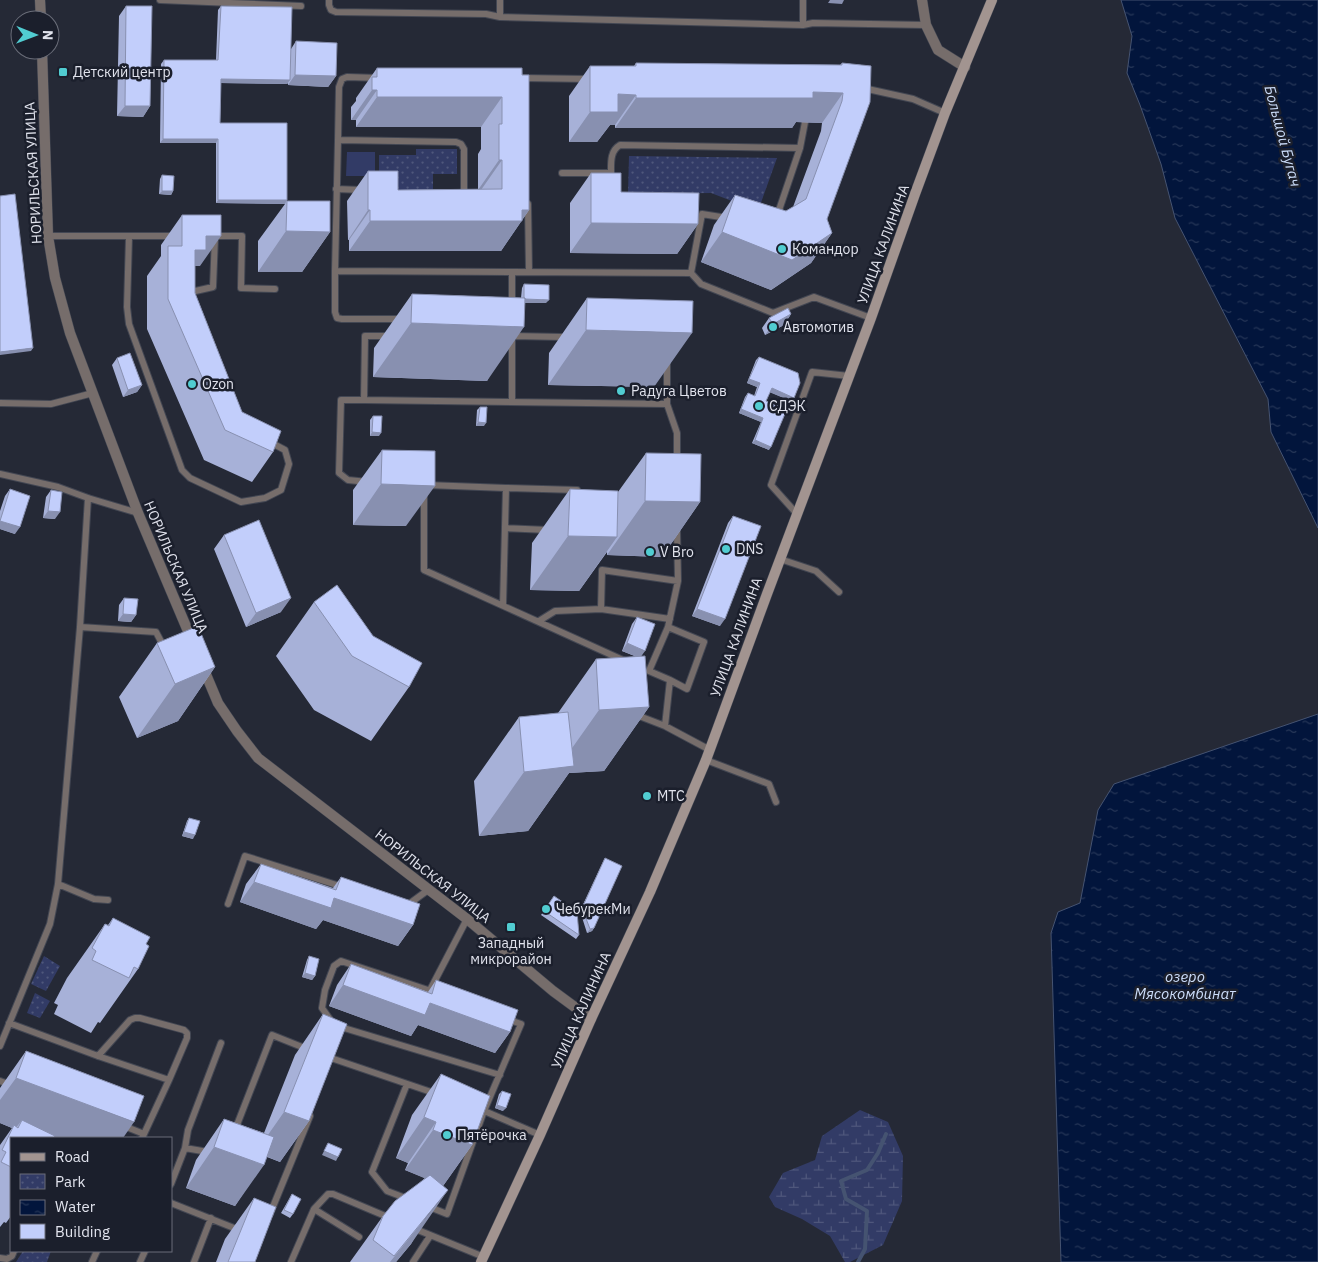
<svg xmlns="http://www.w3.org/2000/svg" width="1318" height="1262" viewBox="0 0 1318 1262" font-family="'IBM Plex Sans',sans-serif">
	<defs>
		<pattern id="wetland-marsh" width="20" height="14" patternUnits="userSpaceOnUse" patternTransform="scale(1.25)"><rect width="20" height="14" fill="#323b66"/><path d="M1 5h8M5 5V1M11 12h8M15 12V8" fill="none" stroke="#4f577c"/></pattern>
		<pattern id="park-dots" width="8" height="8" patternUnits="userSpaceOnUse" patternTransform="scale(1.25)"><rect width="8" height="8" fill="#323b66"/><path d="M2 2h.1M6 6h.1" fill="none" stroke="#4f577c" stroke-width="1.8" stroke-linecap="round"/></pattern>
		<pattern id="water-ripples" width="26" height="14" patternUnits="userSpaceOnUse" patternTransform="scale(1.25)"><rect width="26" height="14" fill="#02153c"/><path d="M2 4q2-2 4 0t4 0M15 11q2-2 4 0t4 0" fill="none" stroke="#273758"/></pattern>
	</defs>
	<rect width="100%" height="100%" fill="#252936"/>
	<!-- wetland -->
	<path fill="url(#wetland-marsh)" d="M860,1110L888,1122L903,1156L902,1201L883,1245L850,1262H845L830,1236L802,1219L775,1207L769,1197L783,1173L815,1160L822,1136Z"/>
	<!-- park -->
	<path fill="url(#park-dots)" d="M416,149H457V174H433V194L386,193L379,174V155H416Z
		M629,156L777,158L758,211L711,193L628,194Z
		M44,956L60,966L46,991L31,984Z
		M35,993L50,1001L40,1018L27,1013Z
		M23,1251H51L47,1262H16Z"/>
	<!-- garden -->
	<path fill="#323b66" d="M347,152H375V176H346Z"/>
	<!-- water -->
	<path fill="url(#water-ripples)" stroke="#455371" d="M1121,0H1318V528L1271,432L1268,399L1175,218L1161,164L1140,105L1127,73L1132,36Z
		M1318,714V1262H1061L1051,933L1058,912L1080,903L1098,810L1114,784Z"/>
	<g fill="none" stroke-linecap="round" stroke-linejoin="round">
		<!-- stream -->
		<path stroke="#455371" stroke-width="4" d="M858,1262L865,1249L867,1211L846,1199L841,1181L867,1170L878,1153L886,1134"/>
		<!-- service casing -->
		<g stroke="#434753" stroke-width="8">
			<path id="service" d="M160,0L301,6
				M329,0V5L331,10L336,12L486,14L500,17L803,25L813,23L926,25
				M500,17V0
				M803,25V0
				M521,78L589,79
				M863,88L913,99L945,113
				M338,140L339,87L342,79L347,77L379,78
				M562,173H611C611,162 610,151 620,145L800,148L805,122
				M336,189L362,190
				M464,197V149L461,144L456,142L338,140L335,271L512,272V306
				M777,216L800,148
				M48,236H174
				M214,236H242L241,288L275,289
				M129,237L127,307L129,324L182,470L190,478L241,502L265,498L281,490L289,464L285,450L268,441
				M335,271V312L337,318L342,319H401
				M512,272L691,273L701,284L773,313L814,297L871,318
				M526,272H529L528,204
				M691,273L702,214L727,218
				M192,295L191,292L213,287L215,237
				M365,336H512L667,339V404L364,400Z
				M364,400H341L339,473L348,480L368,482
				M512,401V338
				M0,403L51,404L93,393
				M667,404L677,433V461
				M0,474L58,487L88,498L138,513
				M427,485L506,488
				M424,493V570L625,661
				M88,498L80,627L156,632L165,649
				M797,514L771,485L812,372L849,376
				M505,528L548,530
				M780,559L816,571L839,592
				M503,605L506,488L577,490
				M601,609L670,619
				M539,621L555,611L601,609L602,570L678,581
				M668,627L704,642L687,689L670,680
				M634,714L665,726L710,750
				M665,726L670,680L649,671L668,627L678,581L677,529
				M706,760L769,784L776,802
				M58,884L94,899L108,900
				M228,904L245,856L343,887
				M406,904H409L428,890
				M430,990L467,919
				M437,993L341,961L334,966L325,990L322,1008L334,1025L500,1075
				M9,1023L98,1056L169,1080
				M0,1046L50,924L58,884L80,627
				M98,1056L130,1020L135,1018H140L184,1030L187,1033V1038L169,1080L144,1134
				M325,1056L437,1094
				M0,1081L11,1085
				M407,1084L372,1172L387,1191L408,1199
				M482,1110L540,1135
				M124,1126L144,1134L142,1138
				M235,1130L272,1035L307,1049
				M185,1148L188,1130L221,1043
				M171,1184L185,1148L208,1152
				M171,1203L239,1230
				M427,1206L447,1214L484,1111L521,1024L507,1019
				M314,1209L359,1237
				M270,1214L310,1116
				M413,1228L484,1257
				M0,1258L7,1259L12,1256L14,1251
				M92,1262L97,1251
				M140,1262L145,1251
				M194,1262L211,1218
				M291,1262L314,1209L328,1194H333L390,1218
				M413,1262L430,1236"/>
		</g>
		<!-- minor casing -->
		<g stroke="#434753" stroke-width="11">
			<path id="minor" d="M40,0L41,20
				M922,0L926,25L938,50L965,67
				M42,50L48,236L55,278L70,333L138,513L193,643
				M202,665L218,703L237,731L258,758L467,919L553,991L591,1019"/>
		</g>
		<!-- secondary casing -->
		<g stroke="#434753" stroke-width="11">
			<path id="secondary" d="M481,1262L540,1135L591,1019L650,892L706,760L767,594L871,318L915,194L945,113L992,0"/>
		</g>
		<!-- service -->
		<use href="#service" stroke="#766d6b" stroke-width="6"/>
		<!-- minor -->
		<use href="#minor" stroke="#766d6b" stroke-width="10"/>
		<!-- secondary -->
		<use href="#secondary" stroke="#a29490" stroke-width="10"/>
	</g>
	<!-- wall -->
	<path fill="#a7b1d8" d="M126,6L150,106L143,117L117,116L119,16Z
		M221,6L291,49L296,41L336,76L328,87L288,85V83L287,84L221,83L220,123L287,201L330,232L302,272H258V241L285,204L216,203V143H160L161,64L164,60H216L218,10Z
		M636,63L840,65L842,63L871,66L827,219L832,233L811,263L771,290L701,262L714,225L735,195L786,211L793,207L821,131L822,123L796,122L792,128H615V125H610L597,142H569V96L590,66H634Z
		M377,68H522L529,210L501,251H349V240H348L347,201L368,171L398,190L478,189V154L481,149V127H356V120H351V107L356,101V98Z
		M591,173L621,192L698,224L677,254L570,253V203Z
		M162,175L173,191L171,195L159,194L160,179Z
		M182,215L200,266H195V293L242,412L273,452L252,482L204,460L147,329V276L161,256V245Z
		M524,284L546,303H525L487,381L373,377L374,348L412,294L521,298L522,288Z
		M587,298L654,387L548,385L549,353Z
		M791,314L784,325L765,335L762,328L769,318Z
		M759,357L794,398L791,401L770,392L766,401L769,450L752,443L761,422L739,413L745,397L748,393L754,396L757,387L747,383L756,360Z
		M117,358L142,385L137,392L123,397L112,365Z
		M480,407L484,426H476L477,410Z
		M373,416L379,436H370V420Z
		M382,450L406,526L353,525V490Z
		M646,453L700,502L662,557L607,555V552L579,591L530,590L532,543L570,489L618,492Z
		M10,489L15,534L0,529V511L5,496Z
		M51,490L55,519L43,518L46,497Z
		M733,516L720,626L692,616L728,523Z
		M224,535L281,612L246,627L214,549Z
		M124,598L136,615L131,622L118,621L119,605Z
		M314,602L409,687L371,741L314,710L276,656Z
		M637,617L641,656L649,707L604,771L569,773L528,831L479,836L474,781L519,717L558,713L596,659L637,657L622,651L632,624Z
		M157,643L215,667L178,721L137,738L119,697Z
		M189,818L193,839L182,836L187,821Z
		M605,858L594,928L592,931L587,933L580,911L603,862Z
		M261,864L333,888L341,877L413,925L398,946L323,920L316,929L240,902L246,884Z
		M554,896L579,935L576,939L541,915Z
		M113,918L146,944L138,969L100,1023L98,1022L91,1033L54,1014L58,1005L54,1003L67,978L105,924L108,925Z
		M309,956L315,976L312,980L302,977L307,960Z
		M351,964L428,992L436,980L510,1032L495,1053L418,1025L411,1036L329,1006L337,985Z
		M323,1014L309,1121L280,1162L267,1157L235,1206L186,1188L196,1160L224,1119L264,1133L295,1055Z
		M26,1051L144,1096L11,1138V1216L6,1223L4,1222L0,1227V1145L12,1128L0,1123V1088Z
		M441,1074L472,1145L443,1186L411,1244L396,1262H350L383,1216L425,1178L405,1170L408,1163L396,1158L412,1115Z
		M502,1091L503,1111L495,1108L499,1094Z
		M292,1194L293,1214L290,1218L281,1213Z
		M254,1198L255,1262H216L225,1239Z"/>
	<!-- shaded-wall -->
	<path fill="#8890b0" d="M830,0H844L842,4L828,3Z
		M295,75L336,76L328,87L288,85Z
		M221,79L290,80L287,84L218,83Z
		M372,90H377L356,120H351Z
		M813,92L843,93L822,123L796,122L792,128H615L636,98Z
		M618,94L636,95L615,125H610L597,142H569L590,112Z
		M377,97H502L481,127H356Z
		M125,106H150L143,117L117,116Z
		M163,139H218L216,143H160Z
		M499,160H502L481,190H478Z
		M162,191H173L171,195L159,194Z
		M218,200H287L285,204L216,203Z
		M368,210H370L349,240H348Z
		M522,210H529L501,251H349L370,221Z
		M591,223L698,224L677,254L570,253Z
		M286,231L330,232L302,272H258Z
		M722,232L832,233L811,263L771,290L701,262Z
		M206,236H221L200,266H195L185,280L195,250Z
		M524,299L549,300L546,303H521Z
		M791,314L784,325L765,335L773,324Z
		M411,323L524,327L487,381L373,377Z
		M586,330L692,333L654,387L548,385Z
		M33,348L31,351L0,355V352Z
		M749,379L760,383L757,387L747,383Z
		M142,385L137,392L123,397L128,390Z
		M772,388L794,398L791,401L769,392Z
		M741,409L763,418L761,422L739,413Z
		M478,422L486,423L484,426H476Z
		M372,432L381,433L379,436H370Z
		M755,440L771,447L769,450L752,443Z
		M381,484L435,486L406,526L353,525Z
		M645,501L700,502L662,557L607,555Z
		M48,511L60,512L55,519L43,518Z
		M0,521L20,527L15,534L0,529Z
		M568,536L617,537L579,591L530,590Z
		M291,598L281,612L246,627L256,613Z
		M697,609L725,619L720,626L692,616Z
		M123,614L136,615L131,622L118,621Z
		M627,643L645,651L640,658L622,651Z
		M215,667L178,721L137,738L175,684Z
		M649,707L604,771L569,773L528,831L479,836L524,772L558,768L599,710Z
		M184,832L195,835L193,839L182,836Z
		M254,882L334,898L413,925L398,946L323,920L316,929L240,902Z
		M594,928L592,931L587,933L590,929Z
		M305,973L315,976L312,980L302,977Z
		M343,985L430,1003L510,1032L495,1053L418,1025L411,1036L329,1006Z
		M16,1078L134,1122L123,1138H40L22,1120L15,1129L14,1125L12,1128L0,1123V1100Z
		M497,1105L506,1108L503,1111L495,1108Z
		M284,1112L309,1121L280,1162L256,1152Z
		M424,1117L436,1122L408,1163L396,1158Z
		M433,1130L472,1145L443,1186L405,1170Z
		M214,1147L264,1165L235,1206L186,1188Z
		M324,1151L338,1157L336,1161L322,1155Z
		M448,1190L411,1244L396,1262H390Z"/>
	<!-- building -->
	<path fill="#c2cefb" stroke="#8890b0" d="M126,6H152L150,106H125Z
		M221,6L292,7L290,80L221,79L220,123H287V200H218V139H163L164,60H218Z
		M296,41L337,43L336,76L295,75Z
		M636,63L842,65V63L871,66L870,102L827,219L832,233L792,260L722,232L735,195L786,211L806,199L842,101L843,93L813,92V98H636V95L618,94V112H590V66H636Z
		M377,68H522V75H529V210H522V221H370V210H368V171H398V190L502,189V160H499V124H502V97H377V90H372V77H377Z
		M591,173H621V192L699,193L698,224L591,223Z
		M162,175L174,176L173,191H162Z
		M15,194L33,348L0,352V196Z
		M287,201H330V232L286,231Z
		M182,215H221V236H206V250H195V293L242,412L281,431L273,452L225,430L168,299V246H182Z
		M524,284L549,285V300L525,299V298H524Z
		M412,294L525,298L524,327L411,323Z
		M587,298L693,301L692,333L586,330Z
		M788,308L791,314L773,324L769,318Z
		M130,353L142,385L128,390L117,358Z
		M759,357L798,373L800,383L794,398L772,388L766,401L787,409L771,447L755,440L763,418L741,409L748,393L755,396L760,383L749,379Z
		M480,407H487L486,423L478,422Z
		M373,416H382L381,433L372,432Z
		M382,450L435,451V486L381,484Z
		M646,453L701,454L700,502L645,501Z
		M10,489L30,496L20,527L0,521Z
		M570,489L618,491L617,537L568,536Z
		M51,490L62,492L60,512L48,511Z
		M733,516L761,526L725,619L697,609Z
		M259,520L291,598L256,613L224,535Z
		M337,585L373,636L422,663L409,687L352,656L314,602Z
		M124,598L138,599L136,615L123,614Z
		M637,617L655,624L645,651L627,643Z
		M198,626L215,667L175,684L157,643Z
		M645,656L649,707L599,710L596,659Z
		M568,712L574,766L524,772L519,717Z
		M189,818L200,821L195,835L184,832Z
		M605,858L622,866L594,928L590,929L582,908Z
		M261,864L336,890L341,877L420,904L413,925L334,898L331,908L254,882Z
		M554,896L577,912L579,935L544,911Z
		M113,918L150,937L146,944L149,946L138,969L134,967L129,978L92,960L96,951L92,948L105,924L109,926Z
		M309,956L319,959L315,976L305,973Z
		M351,964L432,994L436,980L518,1010L510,1032L430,1003L425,1015L343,985Z
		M323,1014L347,1024L309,1121L284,1112Z
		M26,1051L144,1096L134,1122L16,1078Z
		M441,1074L490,1096L472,1145L433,1130L436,1122L424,1117Z
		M502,1091L511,1094L506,1108L497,1105Z
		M224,1119L274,1137L264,1165L214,1147Z
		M22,1120L55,1136L54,1138H11V1167L1,1162L6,1152L2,1150L14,1125L18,1128Z
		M328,1143L342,1149L338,1157L324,1151Z
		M430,1175L448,1190L394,1256L373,1240L383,1216L395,1201Z
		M292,1194L301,1199L293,1214L284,1210Z
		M254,1198L276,1207L255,1262H228Z"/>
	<!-- markers -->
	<g fill="#51ccd1" stroke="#1b1f2c" stroke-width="2">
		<rect x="58" y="67" width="10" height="10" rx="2.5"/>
		<circle cx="782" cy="249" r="5"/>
		<circle cx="773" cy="327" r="5"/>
		<circle cx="192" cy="384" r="5"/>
		<circle cx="621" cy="391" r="5"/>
		<circle cx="759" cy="406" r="5"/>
		<circle cx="726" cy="549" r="5"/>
		<circle cx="650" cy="552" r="5"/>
		<circle cx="647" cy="796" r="5"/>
		<circle cx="546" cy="909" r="5"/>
		<rect x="506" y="922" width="10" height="10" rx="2.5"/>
		<circle cx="447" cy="1135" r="5"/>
	</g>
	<g text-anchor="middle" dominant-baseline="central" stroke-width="5" stroke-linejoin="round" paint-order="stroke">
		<!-- poi labels -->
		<g font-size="14" fill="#e1e3ed" stroke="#1b1f2c" text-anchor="start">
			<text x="73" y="72">Детский центр</text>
			<text x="792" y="249">Командор</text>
			<text x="783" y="327">Автомотив</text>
			<text x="202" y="384">Ozon</text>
			<text x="631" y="391">Радуга Цветов</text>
			<text x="769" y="406">СДЭК</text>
			<text x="736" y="549">DNS</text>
			<text x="660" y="552">V Bro</text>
			<text x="657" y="796">МТС</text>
			<text x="556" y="909">ЧебурекМи</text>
			<text x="511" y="943" text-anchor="middle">Западный<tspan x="511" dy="16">микрорайон</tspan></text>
			<text x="457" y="1135">Пятёрочка</text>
		</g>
		<!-- street labels -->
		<g font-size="14" fill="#e1e3ed" stroke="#1b1f2c">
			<text transform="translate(33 173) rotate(-93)">НОРИЛЬСКАЯ УЛИЦА</text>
			<text transform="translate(883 244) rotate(-70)">УЛИЦА КАЛИНИНА</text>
			<text transform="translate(176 567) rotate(67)">НОРИЛЬСКАЯ УЛИЦА</text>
			<text transform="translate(736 637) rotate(-70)">УЛИЦА КАЛИНИНА</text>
			<text transform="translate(433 876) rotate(38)">НОРИЛЬСКАЯ УЛИЦА</text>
			<text transform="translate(581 1010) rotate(-66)">УЛИЦА КАЛИНИНА</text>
		</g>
		<!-- water labels -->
		<g font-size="15" font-style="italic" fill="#ccddfa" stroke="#1b1f2c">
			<text transform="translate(1283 136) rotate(75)">Большой Бугач</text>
			<text x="1185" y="976">озеро<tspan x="1185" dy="17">Мясокомбинат</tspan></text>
		</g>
	</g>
	<!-- legend -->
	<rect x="10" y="1137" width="162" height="115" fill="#1b1f2c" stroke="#6a6d79"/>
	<rect x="20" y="1153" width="25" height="8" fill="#a29490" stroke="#6a6d79"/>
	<text x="55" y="1162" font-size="15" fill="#e1e3ed">Road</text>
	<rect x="20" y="1174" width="25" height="15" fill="url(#park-dots)" stroke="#6a6d79"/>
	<text x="55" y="1187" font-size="15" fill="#e1e3ed">Park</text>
	<rect x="20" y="1200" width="25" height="15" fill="url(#water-ripples)" stroke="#6a6d79"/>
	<text x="55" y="1212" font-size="15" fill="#e1e3ed">Water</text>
	<rect x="20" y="1224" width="25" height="15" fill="#c2cefb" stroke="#6a6d79"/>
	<text x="55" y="1237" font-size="15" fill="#e1e3ed">Building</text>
	<!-- north arrow -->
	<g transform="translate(35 35) rotate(91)"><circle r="24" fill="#1b1f2c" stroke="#6a6d79"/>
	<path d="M0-4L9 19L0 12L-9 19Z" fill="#51ccd1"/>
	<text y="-8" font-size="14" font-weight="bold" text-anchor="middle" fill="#e1e3ed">N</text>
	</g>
</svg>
